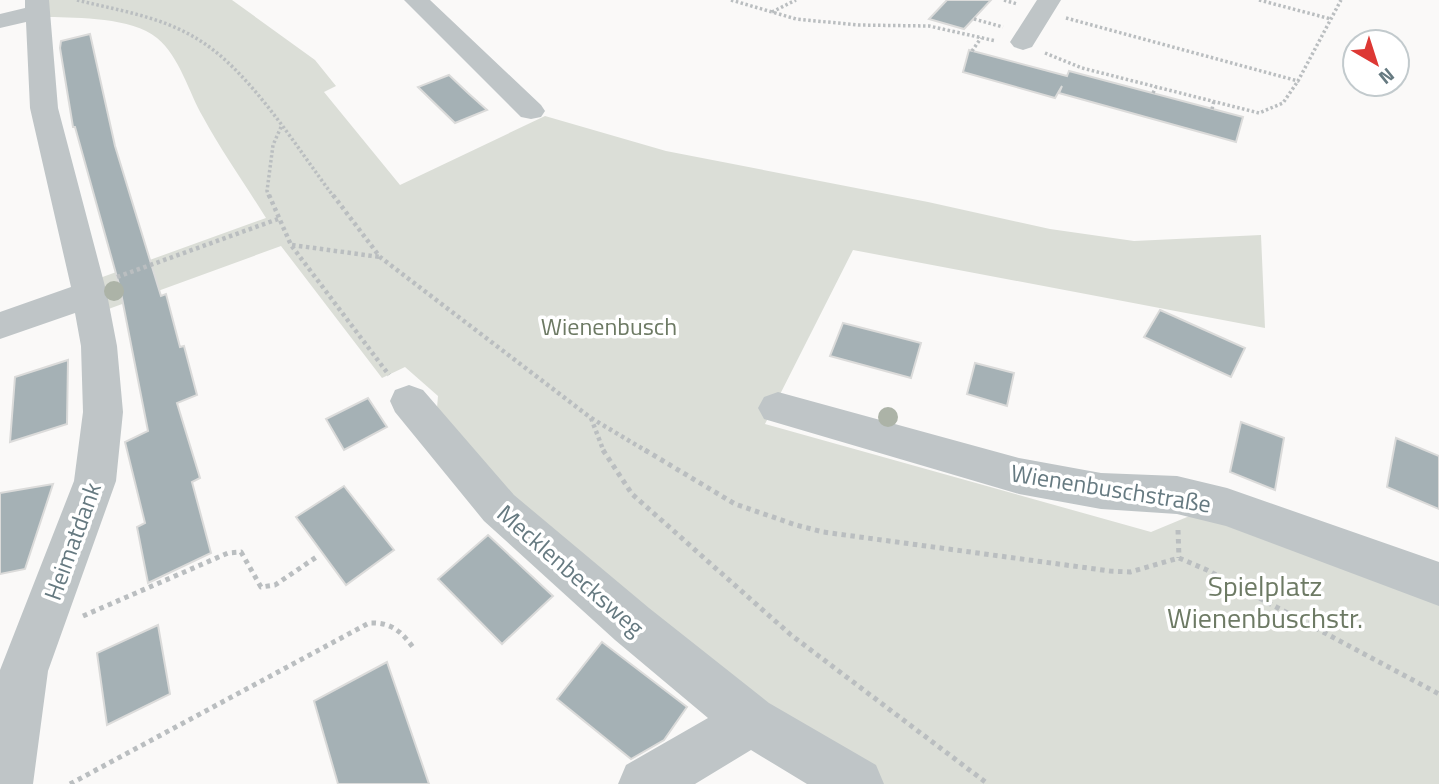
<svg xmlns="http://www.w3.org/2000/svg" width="1439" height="784" viewBox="0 0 1439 784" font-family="'Titillium Web',sans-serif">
	<rect width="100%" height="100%" fill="#faf9f8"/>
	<!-- green -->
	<path fill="#dbded7" d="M46,0H232L315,60L336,86L324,92L400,185L545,116L666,151L928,202L1050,229L1134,241L1261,235L1265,328L853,250L765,424L1151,532L1204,510L1439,589V784H882L572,565L436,420L438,396L405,367L382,378L281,246L103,311L97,279L266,218C245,184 222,152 203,117C189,93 180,57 157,38C131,17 79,18 48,17Z"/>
	<!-- building -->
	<path fill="#a5b1b5" stroke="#dbdbda" stroke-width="2" d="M947,0H991L964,29L929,19Z
		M90,34L115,146L161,296L166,294L180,347L184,346L197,395L177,403L200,478L192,482L211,553L148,583L137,527L145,523L125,442L148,431L120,288L75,127H73L60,48L61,41Z
		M969,50L1067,76L1069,71L1243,117L1236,142L1059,93L1062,86L1055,98L963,72Z
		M449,75L468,93L487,110L455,123L418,87Z
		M1160,310L1245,348L1231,377L1144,337Z
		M843,323L921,343L911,378L830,356Z
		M68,360L67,424L10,442L15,377Z
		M975,363L1014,373L1007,406L967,394Z
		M368,398L387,427L344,450L326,419Z
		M1241,422L1284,438L1275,490L1230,472Z
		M1396,438L1439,456V509L1387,487Z
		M53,484L25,569L0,574V493Z
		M344,486L394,550L346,585L296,517Z
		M488,535L553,596L502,644L438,579Z
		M158,625L170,694L107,725L97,653Z
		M602,642L687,707L664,740L631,759L557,699Z
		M387,662L429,784H338L314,701Z"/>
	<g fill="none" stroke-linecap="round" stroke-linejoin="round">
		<!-- path-far2 -->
		<path stroke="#babec0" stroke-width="3.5" stroke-dasharray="2.5 2.5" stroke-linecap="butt" d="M77,0C116,10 159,16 194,37C248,67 296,147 334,197
			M731,0L796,19L858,25L929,26L996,41
			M1004,0L1017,4
			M1259,0L1331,19
			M772,12L796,0
			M1066,18L1298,81L1341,0
			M974,19L1003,27
			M972,51L981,38
			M1045,53L1082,68L1259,113L1283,103L1298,81
			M1153,93L1156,87
			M1212,109L1214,101
			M269,197L267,191L273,145L281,127"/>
		<!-- path-far1 -->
		<path stroke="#babec0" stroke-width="4.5" stroke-dasharray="3.5 3.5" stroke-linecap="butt" d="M269,195L291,245L389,375
			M333,195L380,257L591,418L604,452
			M292,245L380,257
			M117,277L278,219
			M591,418L648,452"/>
		<!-- path -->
		<path stroke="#babec0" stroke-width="5" stroke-dasharray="4.5 4.5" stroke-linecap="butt" d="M603,450L632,494L791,635L988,784
			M645,450L735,504L796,525L823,532L1110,571L1130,572L1179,558L1207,570L1439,694
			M1178,530L1179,558
			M83,616L228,553L241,552L261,587L275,585L318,556
			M70,784L369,623C392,622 402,632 415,650"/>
		<!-- minor -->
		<path fill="#bfc5c7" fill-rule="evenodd" d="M25,0H49L58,108L107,294L117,346L123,412L116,481L48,671L33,784H0V670L74,481L83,412L81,346L75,313L0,339V312L71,287L30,108L26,22L0,28V14L25,8Z
			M404,0H430L541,105L545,111L541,117L531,119L521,117Z
			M1037,0H1061L1032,47L1023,50L1014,47L1010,42Z
			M409,385L423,390L514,495L649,608L769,703L876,765L884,784H807L751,750L695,784H618L626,765L708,718L615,640L484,521L395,412L390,401L395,390Z
			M778,392L1019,458L1101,473L1177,476L1227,488L1439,562V606L1226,526L1177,514L1101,509L1019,494L764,419L758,408L764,397Z"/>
	</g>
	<!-- trees -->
	<g fill="#acb3a7">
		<circle cx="114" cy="291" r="10"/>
		<circle cx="888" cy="417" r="10"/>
	</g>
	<g text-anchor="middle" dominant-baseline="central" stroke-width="7" stroke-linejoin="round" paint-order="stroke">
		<!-- park labels -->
		<g font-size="24" fill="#6d7a64" stroke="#fff">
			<text x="609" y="326">Wienenbusch</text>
		</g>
		<!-- street labels -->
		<g font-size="24" fill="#667a81" stroke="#fff">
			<text transform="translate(1111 488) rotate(9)">Wienenbuschstraße</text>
			<text transform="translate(72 541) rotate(-70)">Heimatdank</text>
			<text transform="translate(571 570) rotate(41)">Mecklenbecksweg</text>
		</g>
		<!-- near-park labels -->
		<g font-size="28" fill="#6d7a64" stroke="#fff">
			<text x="1265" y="585">Spielplatz<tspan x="1265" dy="32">Wienenbuschstr.</tspan></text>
		</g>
	</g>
	<!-- north arrow -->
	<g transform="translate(1376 63) rotate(141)"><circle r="33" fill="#ffffff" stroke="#c2cacd" stroke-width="2"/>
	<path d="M0-5L12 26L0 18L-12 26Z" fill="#dd3834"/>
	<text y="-10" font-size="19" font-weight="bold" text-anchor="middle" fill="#667a81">N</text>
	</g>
</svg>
